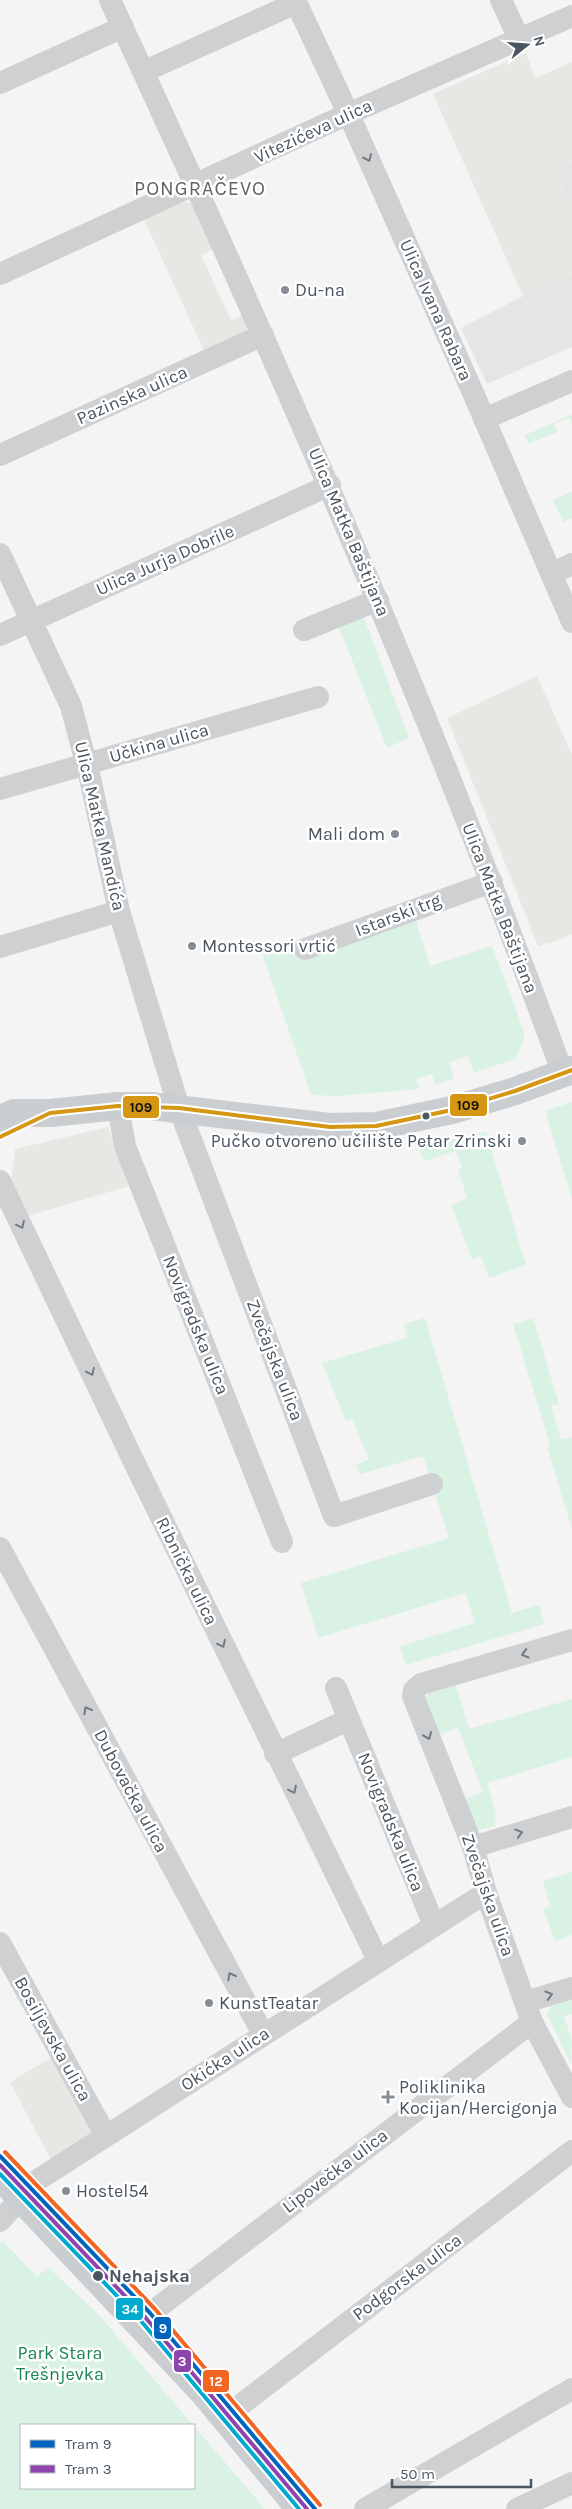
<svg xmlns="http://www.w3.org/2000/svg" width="572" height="2509" viewBox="0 0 572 2509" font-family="Karla,sans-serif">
	<rect width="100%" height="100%" fill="#f4f4f4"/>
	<!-- commercial -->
	<path fill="#e8e7e3" d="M526,53L535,78L572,62V162L566,164L560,177L572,207V275L523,296L433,94Z
		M184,201L192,204L213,249L201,255L231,320L243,315L247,328L244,336L206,355L143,217Z
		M537,676L572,755V934L548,944L547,943L538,946L447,718Z
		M108,1127L129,1186L25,1217L11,1181L15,1149Z
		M54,2056L92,2130L91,2134L52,2162L10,2082Z"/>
	<!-- education -->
	<path fill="#e6e5e6" d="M572,162V207L559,177L566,164Z
		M572,275V347L487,384L461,328L523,296Z"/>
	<!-- green -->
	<path fill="#d9f2e3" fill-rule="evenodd" d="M572,415V424L569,418L554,424L557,432L528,444L525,435Z
		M572,492V518L563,522L553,500Z
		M360,616L364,618L409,738L387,748L337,622Z
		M416,921L430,966L492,946L524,1032V1041L515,1059L474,1073L468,1056L449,1062L454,1079L435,1085L432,1074L416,1079L419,1089L339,1096L311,1095L261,950L297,940L303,958Z
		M572,1102V1199L547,1117V1110Z
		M486,1132L526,1265L489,1278L481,1256L472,1259L451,1205L467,1198L458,1169L462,1168L456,1151L424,1161L418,1147Z
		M425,1318L512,1613L539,1605L544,1624L406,1665L400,1646L475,1623L466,1593L318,1638L301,1583L449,1538L423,1456L360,1474L356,1465L369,1459L352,1419L346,1421L322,1363L407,1338L404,1324Z
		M533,1318L559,1404L551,1406L561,1440L572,1437V1529L547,1447L550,1445L513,1324Z
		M456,1685L469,1729L572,1699V1757L487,1783L496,1813L495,1826L478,1830L463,1800L483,1792L458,1728L438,1735L424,1699L429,1693Z
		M572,1872V1935L555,1941L543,1909L550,1906L543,1881Z
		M572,1998V2014L564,2016L572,2041L571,2064L547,2014L550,2007Z
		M3,2241L37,2277L48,2267L99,2315L265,2509H0V2242ZM21,2425H194V2488H21Z"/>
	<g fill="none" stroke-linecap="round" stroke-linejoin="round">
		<!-- minor -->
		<path stroke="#ced0d2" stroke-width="22" d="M110,0C274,353 430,708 563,1074
			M295,0L354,126L474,395L572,622
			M501,0L519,39
			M143,72L296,3
			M0,83L123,27
			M0,274L348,114L572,16
			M484,419L572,381
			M0,455L263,335
			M0,554L71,706L90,778L119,911L179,1108L334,1516L432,1484
			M551,574L572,564
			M304,630L378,600
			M0,635L330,485
			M0,789L318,697
			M0,947L119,911
			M305,949L492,882
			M118,1106L125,1146L282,1542
			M0,1181L134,1462L378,1960
			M0,1548L263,2034
			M572,1640L421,1684L414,1690L413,1696L473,1847L487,1896L532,2022L572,2097
			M336,1688L434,1925
			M275,1754L348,1720
			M473,1847L572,1817
			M0,1943L106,2136
			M525,2002L572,1988
			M0,2221L36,2181L476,1899L487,1896
			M139,2322L532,2022
			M243,2403L572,2151
			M365,2509L572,2389
			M517,2509L572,2483"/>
		<!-- major -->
		<path stroke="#caced1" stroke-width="28" d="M0,1119L14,1113H50L118,1106H151L330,1127L376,1126L452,1110L515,1091L572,1070
			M0,2176L205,2394L300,2509"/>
		<!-- bus-1 casing -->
		<g stroke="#fff" stroke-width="8">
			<path id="bus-1" d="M0,1137L50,1113L118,1106L179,1108L330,1127L376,1126L452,1110L515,1091L572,1070"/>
		</g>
		<!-- bus-1 -->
		<use href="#bus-1" stroke="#d49613" stroke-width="4"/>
		<!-- tram-1 casing -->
		<g stroke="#fff" stroke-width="8">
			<path id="tram-1" d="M0,2156L150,2313L315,2509"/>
		</g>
		<!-- tram-2 casing -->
		<g stroke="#fff" stroke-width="8">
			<path id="tram-2" d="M0,2165L145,2317L307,2509"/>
		</g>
		<!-- tram-3 casing -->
		<g stroke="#fff" stroke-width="8">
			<path id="tram-3" d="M5,2152L155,2309L320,2505"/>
		</g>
		<!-- tram-4 casing -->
		<g stroke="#fff" stroke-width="8">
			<path id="tram-4" d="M0,2174L141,2321L299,2509"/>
		</g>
		<!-- tram-1 -->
		<use href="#tram-1" stroke="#0065bd" stroke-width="4"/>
		<!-- tram-2 -->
		<use href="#tram-2" stroke="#8e44ad" stroke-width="4"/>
		<!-- tram-3 -->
		<use href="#tram-3" stroke="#f26522" stroke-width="4"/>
		<!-- tram-4 -->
		<use href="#tram-4" stroke="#00a9ce" stroke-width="4"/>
	</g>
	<!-- one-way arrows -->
	<defs><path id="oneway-chevron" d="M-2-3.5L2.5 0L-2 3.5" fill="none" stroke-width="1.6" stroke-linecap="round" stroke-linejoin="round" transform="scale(1.25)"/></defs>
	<g stroke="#727b83">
		<use href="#oneway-chevron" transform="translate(368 158) rotate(66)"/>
		<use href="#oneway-chevron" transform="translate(21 1225) rotate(65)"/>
		<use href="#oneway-chevron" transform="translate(91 1372) rotate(65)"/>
		<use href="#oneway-chevron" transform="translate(222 1644) rotate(64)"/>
		<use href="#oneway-chevron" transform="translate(525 1654) rotate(164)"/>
		<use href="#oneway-chevron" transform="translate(87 1710) rotate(-118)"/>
		<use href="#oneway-chevron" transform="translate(428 1736) rotate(68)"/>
		<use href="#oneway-chevron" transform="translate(293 1790) rotate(64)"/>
		<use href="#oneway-chevron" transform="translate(519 1833) rotate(-17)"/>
		<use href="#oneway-chevron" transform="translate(231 1976) rotate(-118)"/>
		<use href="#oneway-chevron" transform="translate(549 1995) rotate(-16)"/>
	</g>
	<!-- markers -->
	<g fill="#868d94" stroke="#fff" stroke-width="2">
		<circle cx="285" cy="290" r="5"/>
		<circle cx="395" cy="834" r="5"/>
		<circle cx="192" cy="946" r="5"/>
		<circle cx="522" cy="1141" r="5"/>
		<circle cx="209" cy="2003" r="5"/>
		<path d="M385.5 2089.5h5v5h5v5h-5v5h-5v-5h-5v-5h5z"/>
		<circle cx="66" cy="2191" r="5"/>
	</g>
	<g fill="#4a5661" stroke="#fff" stroke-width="2">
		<circle cx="426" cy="1116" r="4.5"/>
		<circle cx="98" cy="2276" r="6"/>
	</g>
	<g text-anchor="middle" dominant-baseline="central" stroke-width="5" stroke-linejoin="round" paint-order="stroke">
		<!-- street labels -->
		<g font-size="18" fill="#4a5661" stroke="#fff">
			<text transform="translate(313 131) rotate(-25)">Vitezićeva ulica</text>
			<text transform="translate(436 310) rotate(66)">Ulica Ivana Rabara</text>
			<text transform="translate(132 395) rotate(-24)">Pazinska ulica</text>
			<text transform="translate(349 532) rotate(67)">Ulica Matka Baštijana</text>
			<text transform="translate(165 560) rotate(-24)">Ulica Jurja Dobrile</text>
			<text transform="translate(159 743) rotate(-16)">Učkina ulica</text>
			<text transform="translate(100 826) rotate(77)">Ulica Matka Mandića</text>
			<text transform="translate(500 908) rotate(69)">Ulica Matka Baštijana</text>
			<text transform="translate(398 915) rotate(-21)">Istarski trg</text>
			<text transform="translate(196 1325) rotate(68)">Novigradska ulica</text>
			<text transform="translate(275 1360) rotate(69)">Zvečajska ulica</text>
			<text transform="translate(187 1571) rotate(64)">Ribnička ulica</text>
			<text transform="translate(131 1791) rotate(62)">Dubovačka ulica</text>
			<text transform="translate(391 1822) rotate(68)">Novigradska ulica</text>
			<text transform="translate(488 1895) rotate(71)">Zvečajska ulica</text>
			<text transform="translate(53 2039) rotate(61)">Bosiljevska ulica</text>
			<text transform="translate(225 2059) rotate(-33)">Okićka ulica</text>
			<text transform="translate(335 2171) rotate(-37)">Lipovečka ulica</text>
			<text transform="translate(407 2277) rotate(-37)">Podgorska ulica</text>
		</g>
		<!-- poi labels -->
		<g font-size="18" fill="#4a5661" stroke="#fff" text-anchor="start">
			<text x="295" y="290">Du-na</text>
			<text x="385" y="834" text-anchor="end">Mali dom</text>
			<text x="202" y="946">Montessori vrtić</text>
			<text x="512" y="1141" text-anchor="end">Pučko otvoreno učilište Petar Zrinski</text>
			<text x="219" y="2003">KunstTeatar</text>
			<text x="399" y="2087">Poliklinika<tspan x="399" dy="21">Kocijan/Hercigonja</tspan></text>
			<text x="76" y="2191">Hostel54</text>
		</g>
		<!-- stop labels -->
		<g font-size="18" font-weight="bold" fill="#4a5661" stroke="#fff" text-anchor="start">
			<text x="109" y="2276">Nehajska</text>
		</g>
		<!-- park labels -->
		<g font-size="18" fill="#17864f" stroke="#fff">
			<text x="60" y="2353">Park Stara<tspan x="60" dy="21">Trešnjevka</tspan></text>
		</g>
		<!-- quarter labels -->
		<g font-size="20" letter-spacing="1" fill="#5f6368" stroke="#fff">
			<text x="200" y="188">PONGRAČEVO</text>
		</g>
	</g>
	<g stroke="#fff" stroke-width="2">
		<rect x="449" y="1093" width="39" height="24" rx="5" fill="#d49613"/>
		<rect x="122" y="1095" width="38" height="24" rx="5" fill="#d49613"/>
		<rect x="115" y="2297" width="29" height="24" rx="5" fill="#00a9ce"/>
		<rect x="153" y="2316" width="19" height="24" rx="5" fill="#0065bd"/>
		<rect x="173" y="2349" width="19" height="24" rx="5" fill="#8e44ad"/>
		<rect x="202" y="2369" width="28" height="24" rx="5" fill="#f26522"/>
	</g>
	<g font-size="14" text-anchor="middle" font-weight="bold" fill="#fff">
		<text x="130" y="2314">34</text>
		<text x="163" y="2333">9</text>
		<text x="182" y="2366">3</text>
		<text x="216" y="2386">12</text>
	</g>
	<g font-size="14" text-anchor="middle" font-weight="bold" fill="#111">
		<text x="468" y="1110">109</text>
		<text x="141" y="1112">109</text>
	</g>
	<!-- legend -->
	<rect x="20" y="2424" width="175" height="65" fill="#ffffff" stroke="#b7bbc0"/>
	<rect x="30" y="2440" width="25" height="8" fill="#0065bd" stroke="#b7bbc0"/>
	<text x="65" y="2449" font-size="15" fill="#4a5661">Tram 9</text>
	<rect x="30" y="2465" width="25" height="8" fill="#8e44ad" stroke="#b7bbc0"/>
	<text x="65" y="2474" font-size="15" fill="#4a5661">Tram 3</text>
	<!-- north arrow -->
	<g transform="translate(527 45) rotate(73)" stroke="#ffffff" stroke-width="4" paint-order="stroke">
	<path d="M0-4L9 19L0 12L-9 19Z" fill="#4a5661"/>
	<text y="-8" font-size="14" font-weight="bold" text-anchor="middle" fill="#4a5661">N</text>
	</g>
	<!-- scale -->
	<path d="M392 2479v8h139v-8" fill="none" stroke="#4a5661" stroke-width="2.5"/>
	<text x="400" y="2479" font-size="15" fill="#4a5661" stroke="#ffffff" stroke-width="4" paint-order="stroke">50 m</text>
</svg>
